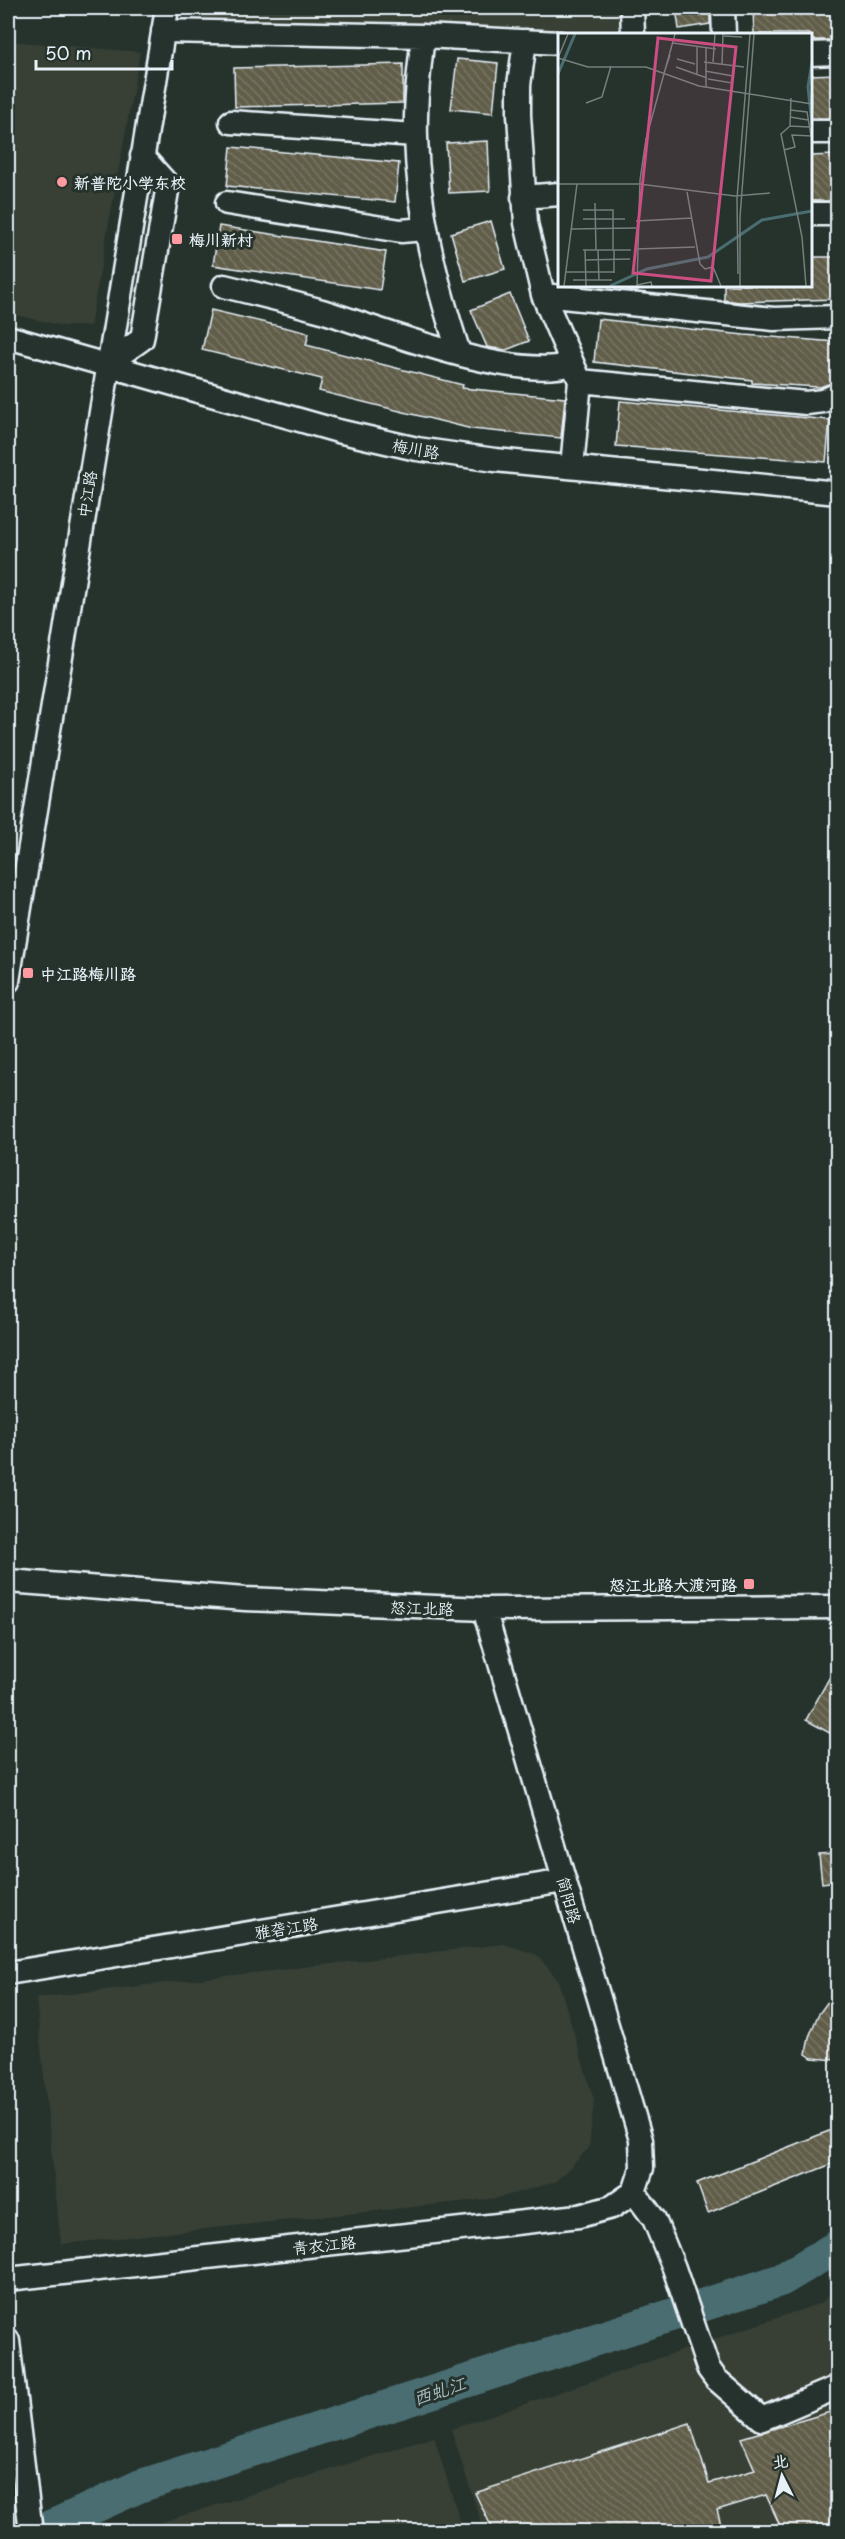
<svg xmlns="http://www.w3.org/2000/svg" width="845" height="2539" viewBox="0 0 845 2539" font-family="'Playpen Sans','LXGW WenKai TC',sans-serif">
	<defs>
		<pattern id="building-back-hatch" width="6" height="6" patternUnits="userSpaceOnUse" patternTransform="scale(1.5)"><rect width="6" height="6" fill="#615d4a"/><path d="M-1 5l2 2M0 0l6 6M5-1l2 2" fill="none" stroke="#787565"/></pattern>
	</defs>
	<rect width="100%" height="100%" fill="#26332d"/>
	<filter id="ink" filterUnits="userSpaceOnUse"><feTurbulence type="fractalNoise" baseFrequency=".0167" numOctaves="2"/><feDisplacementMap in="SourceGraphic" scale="12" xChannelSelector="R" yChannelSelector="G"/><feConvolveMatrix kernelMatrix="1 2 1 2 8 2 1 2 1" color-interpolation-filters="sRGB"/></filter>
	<g filter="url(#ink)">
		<!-- built -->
		<path fill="#384036" d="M203,8H626L629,22L612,34L393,25L201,22Z
			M8,41L140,52L90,326H63L8,313Z
			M504,1944L537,1955L558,1980L594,2100L589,2148L555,2182L497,2198L61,2244L36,1998Z
			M837,2288V2531H484L451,2429L821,2303Z
			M434,2437L463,2531H134Z"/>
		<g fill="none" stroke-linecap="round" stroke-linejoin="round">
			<!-- river -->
			<path stroke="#4a6d71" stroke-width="33" d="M39,2532L140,2486L781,2280L838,2246"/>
		</g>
		<!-- building -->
		<path fill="url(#building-back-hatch)" stroke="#e8f1f8" stroke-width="1.5" d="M676,8H710V24L679,29Z
			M753,8H837V40H810V34H754Z
			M457,59L498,63L493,113L451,109Z
			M403,64V103L235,107L234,68Z
			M837,74V118H810V75Z
			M488,141L490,191L449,193L446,143Z
			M231,147L399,163L395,202L227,186Z
			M837,155V201H810V156Z
			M491,221L505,269L465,281L451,233Z
			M219,226L386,252L380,290L213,265Z
			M810,257H837V299L740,302L724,300V285H810Z
			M510,294L529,341L506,350L487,347L471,310Z
			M211,310L309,333L306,345L463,385L462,388L565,398L561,438L472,429L319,391L322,379L202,350Z
			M598,319L744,335L837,342V381L820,387L752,383V380L594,362Z
			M620,401L830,420L826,462L616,446Z
			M837,1664V1737L806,1720Z
			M837,1854V1881L822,1883L819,1855Z
			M837,1989V2060L812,2058L806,2054L809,2037L818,2015Z
			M834,2129L837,2137V2162L708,2213L697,2183Z
			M837,2410V2532H783L766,2495L717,2510L723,2532H494L475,2493L690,2423L709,2483L755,2470L741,2438Z"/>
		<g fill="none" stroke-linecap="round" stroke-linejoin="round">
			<!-- minor casing -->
			<g stroke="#e8f1f8" stroke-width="27">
				<path id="minor" d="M632,8L633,34
					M723,8L724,34
					M163,31L423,36L560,43
					M423,36C419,70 415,104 416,137C418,212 436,282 459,353
					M525,41L519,85V115L526,223L543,295L580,381L572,467
					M810,54L838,53
					M231,122L415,135
					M810,132H838
					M523,197L560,194
					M227,203L401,231L425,229
					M810,214H838
					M224,286C257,294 290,302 322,311C383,330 514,382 572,364
					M543,295L774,319L838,317
					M8,337L338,431L417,449L495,460L838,493
					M107,364L142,339L168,185L142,156
					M580,381L806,403L823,401L838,394
					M8,981L167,8
					M8,1581L245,1599L484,1609L838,1607
					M484,1609L641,2140L642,2168L634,2192
					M8,1973L564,1881
					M634,2192L654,2219L674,2268L708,2368L716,2379L762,2419L838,2387
					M8,2279L579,2216L612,2207L634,2192
					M8,2341L31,2532"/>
			</g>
			<!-- minor -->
			<use href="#minor" stroke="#26332d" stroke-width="22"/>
		</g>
	</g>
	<!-- markers -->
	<g fill="#ff9aa2" stroke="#26332d" stroke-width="2">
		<circle cx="62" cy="182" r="6"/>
		<rect x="171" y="233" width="12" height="12" rx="3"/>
		<rect x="22" y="967" width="12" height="12" rx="3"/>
		<rect x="743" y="1578" width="12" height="12" rx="3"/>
	</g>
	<g text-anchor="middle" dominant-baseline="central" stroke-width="6" stroke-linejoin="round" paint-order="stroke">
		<!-- poi labels -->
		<g font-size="16" font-weight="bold" fill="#e8f1f8" stroke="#26332d" text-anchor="start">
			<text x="74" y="182">新普陀小学东校</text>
			<text x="189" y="239">梅川新村</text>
			<text x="40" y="973">中江路梅川路</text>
			<text x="737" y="1584" text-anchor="end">怒江北路大渡河路</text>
		</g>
		<!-- street labels -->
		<g font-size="16" fill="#e8f1f8" stroke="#26332d">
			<text transform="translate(416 448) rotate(10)">梅川路</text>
			<text transform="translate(86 494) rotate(-81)">中江路</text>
			<text transform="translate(422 1607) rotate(2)">怒江北路</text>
			<text transform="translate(570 1900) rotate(74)">简阳路</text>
			<text transform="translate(286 1927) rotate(-9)">雅砻江路</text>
			<text transform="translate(324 2244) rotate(-6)">青衣江路</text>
		</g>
		<!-- water labels -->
		<g font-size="18" font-style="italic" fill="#a9bcc2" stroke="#26332d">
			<text transform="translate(439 2390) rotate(-18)">西虬江</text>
		</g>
	</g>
	<!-- overview -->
	<g transform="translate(558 33)">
		<rect width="254" height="254" fill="#26332d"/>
		<path fill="none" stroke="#4a6d71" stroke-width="3" d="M254,29L250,54L254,92M0,41L17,1M52,253L89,236L150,224L204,187L254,178"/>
		<path fill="none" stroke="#747f7e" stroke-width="1.5" d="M166,3L184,4M115,10L158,16M139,13V42M148,14V54M0,25L30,34H88L141,53L254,71M0,25L10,1M119,26L137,31M146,29L186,34M155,29L157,1M164,32L165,1M118,34L149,45M147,38L175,43M106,40L112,22M150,46L174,50L176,33M233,65L232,93L223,101L244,204L248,253M28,70L44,64L53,33M232,84L250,87M232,93L251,94M226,117L237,114L234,102L253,103L249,79L232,77M0,151H81L177,163L212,160M129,159L142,231L147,236L155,234L163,253M37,170L38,217M25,177H55V217M25,186H67M78,188L134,185M13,196L78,195M78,216L137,214M25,217H73M27,217L28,253M40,217L41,247M56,217V240M27,227L72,226M8,239H56M180,241L179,166L192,1M15,247H54M79,252L93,249L94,253M6,253L19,151M79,253L82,147L88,106L117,1M182,253V184L196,1"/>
		<path fill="#cc4e82" fill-opacity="0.15" stroke="#cc4e82" stroke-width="3" d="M100,5L178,14L153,248L75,240Z"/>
		<rect width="254" height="254" fill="none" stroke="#e8f1f8" stroke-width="3"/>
	</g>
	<!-- margin -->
	<rect width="845" height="2539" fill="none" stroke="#26332d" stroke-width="30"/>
	<rect x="15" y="15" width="815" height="2509" fill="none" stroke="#e8f1f8" stroke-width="2" filter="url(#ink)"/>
	<!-- north arrow -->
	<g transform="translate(782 2476) rotate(354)" stroke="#26332d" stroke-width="4.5" paint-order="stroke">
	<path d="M0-4.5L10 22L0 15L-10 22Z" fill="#e8f1f8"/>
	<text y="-9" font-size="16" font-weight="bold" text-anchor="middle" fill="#e8f1f8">北</text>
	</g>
	<!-- scale -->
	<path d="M36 60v9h136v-9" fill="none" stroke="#e8f1f8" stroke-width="3"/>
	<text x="45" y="60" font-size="18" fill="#e8f1f8" stroke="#26332d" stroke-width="4.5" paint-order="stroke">50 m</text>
</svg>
